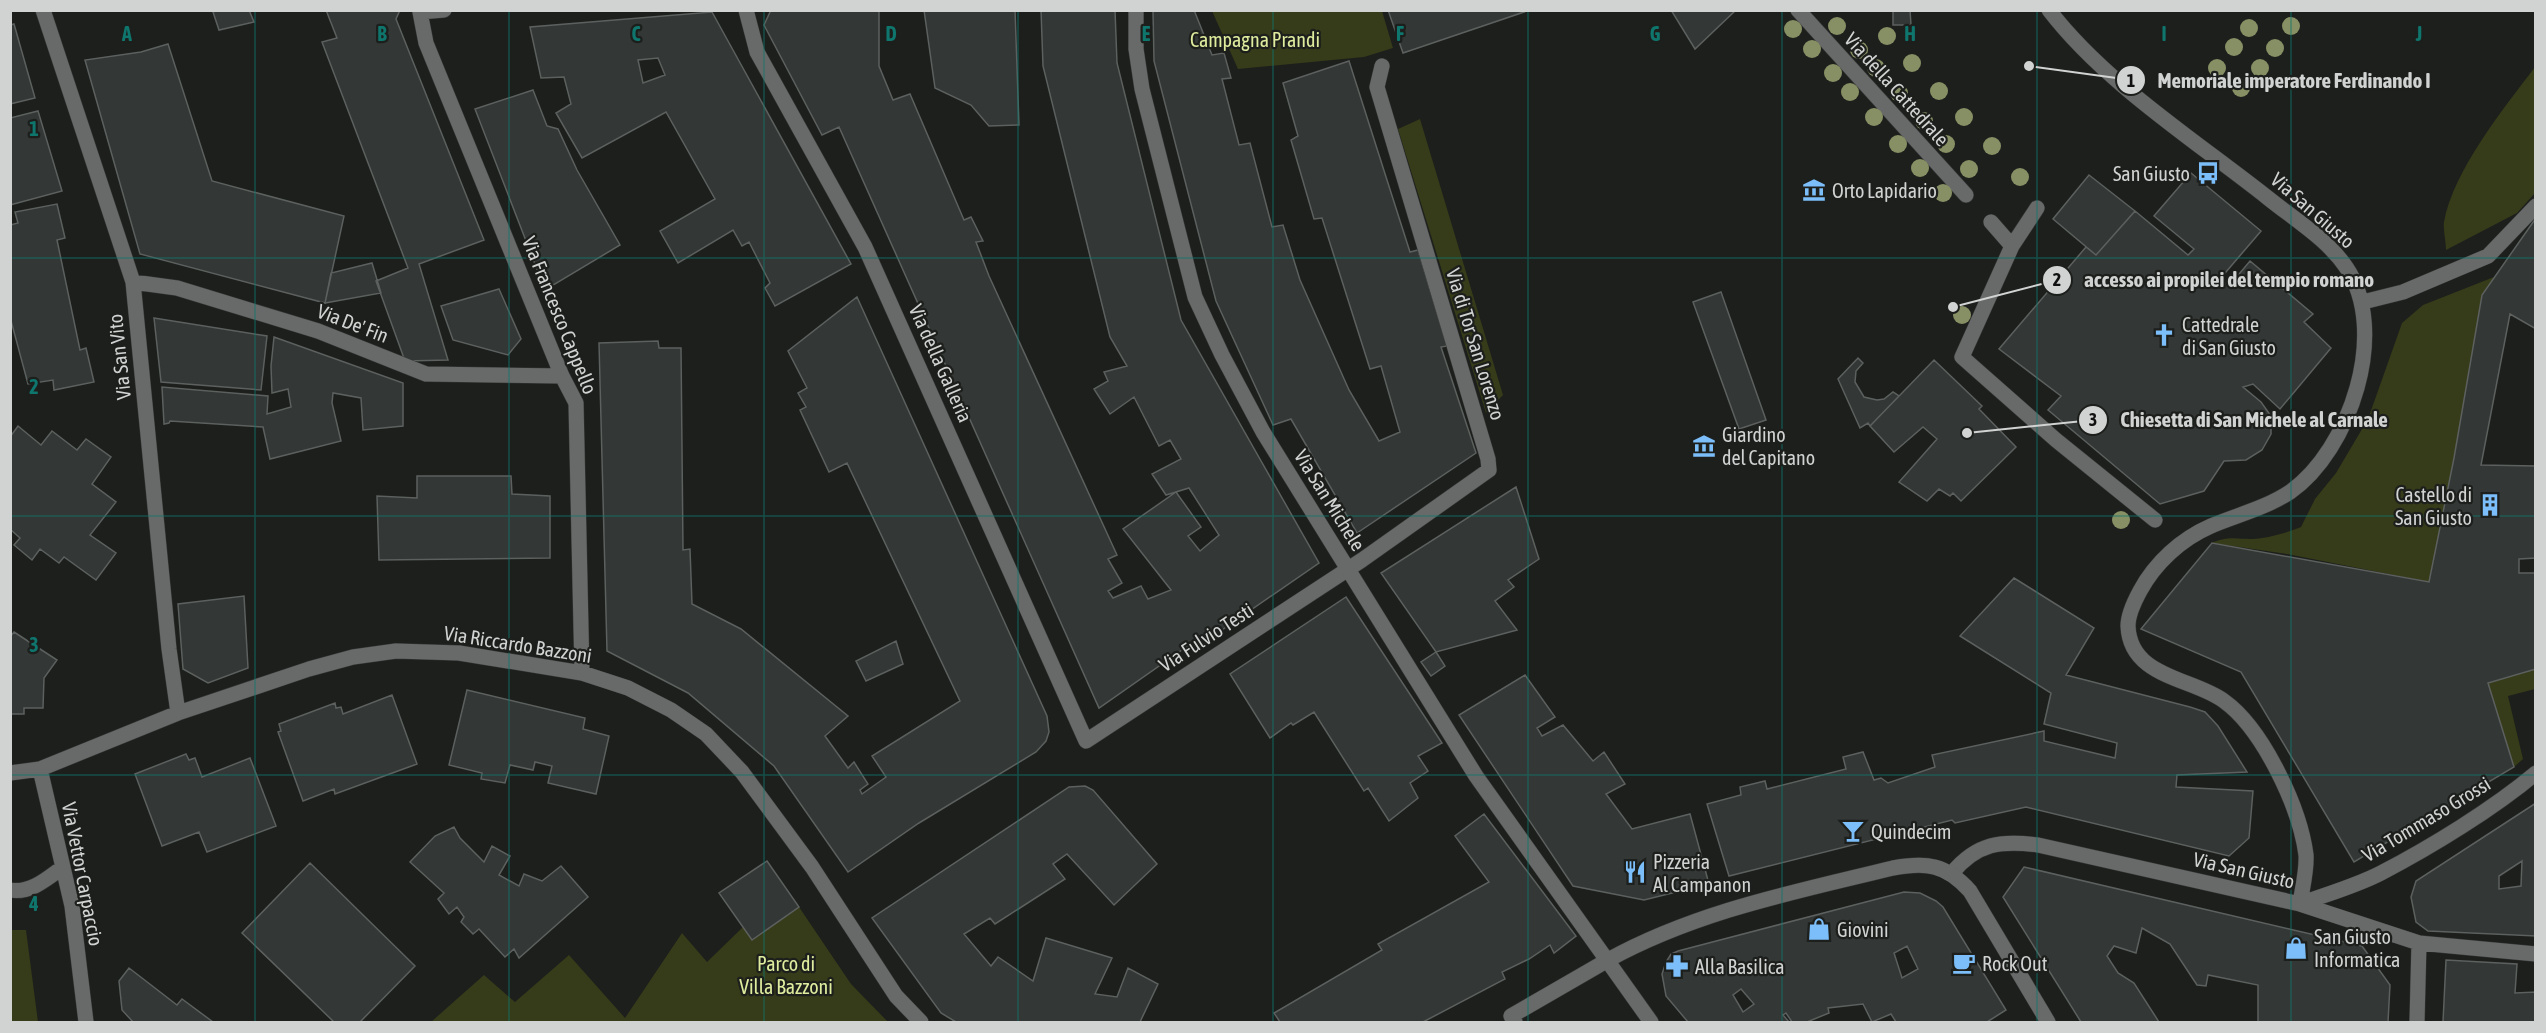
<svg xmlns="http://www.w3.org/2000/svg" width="2546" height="1033" viewBox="0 0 2546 1033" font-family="'Asap Condensed',sans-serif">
	<rect width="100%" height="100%" fill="#1c1f1c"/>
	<!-- green -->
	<path fill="#363b19" d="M1212,11H1382L1393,48L1364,57L1238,69Z
		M2535,67V193L2517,213L2446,250C2446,241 2443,231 2444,222C2453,171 2504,108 2535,67Z
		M1420,119L1503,395L1486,413L1398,129Z
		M2494,277L2429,582L2287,554L2212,543C2229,536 2232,539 2249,539C2266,539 2286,533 2301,527L2315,499L2336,473L2368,419L2402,323L2423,305Z
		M2535,669V689L2508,696L2523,759L2514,767L2488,683Z
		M799,907L851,984L888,1022H431L484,975L515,1002L569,955L625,1018L682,933L707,962L743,927L752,940Z
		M11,930H26L38,1022H11Z"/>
	<!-- building -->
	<path fill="#333735" stroke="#5c605e" stroke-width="1.5" fill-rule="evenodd" d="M218,10H249L254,22L219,30L213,12Z
		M326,10H400L396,19L484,240L419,264L448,360L405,361L376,281L408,268L322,42L337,38Z
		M771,10H879V66L893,100L910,94L964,220L971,217L983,241L976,242L989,276L1117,555L1108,559L1122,583L1108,591L1113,598L1141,586L1148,599L1171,590L1123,529L1176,492L1201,527L1188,536L1200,551L1219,535L1189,488L1166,495L1152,474L1181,459L1170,440L1159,446L1134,397L1110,414L1094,389L1108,381L1104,372L1127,366L1110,337L1043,66L1041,10H1115L1117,63L1181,320L1319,563L1206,641L1202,636L1099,708L839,127L822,135L764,25Z
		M924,10H1015L1019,125L989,126L971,105L935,88Z
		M1194,10L1212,55L1224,53L1231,78L1222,79L1239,145L1250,143L1272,227L1283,225L1300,280L1349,390L1379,441L1400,432L1381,366L1370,369L1322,218L1314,219L1291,140L1298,136L1283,83L1349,61L1410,252L1418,250L1447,346L1441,347L1476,453L1357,533L1291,419L1273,425L1216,301L1154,61L1153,11Z
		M1388,10H1530L1403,53Z
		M1671,10H1736L1695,49Z
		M1893,10H1910L1911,25H1893Z
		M712,12L851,264L775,306L765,288L770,283L749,242L742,246L733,230L678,263L660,231L715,199L666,112L582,158L556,113L571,104L564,77L541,78L530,27ZM658,58L665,75L643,83L638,60Z
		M14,24L35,98L10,104V25Z
		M168,44L212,181L344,216L325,303L140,254L85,60L141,52Z
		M533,90L547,126L558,129L577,170L620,245L545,290L475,109Z
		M38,111L62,191L10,205V118Z
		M2191,173L2261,231L2220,279L2229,286L2250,261L2313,314L2304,322L2331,348L2280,409L2253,384L2243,387L2261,402L2271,416V434L2262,450L2246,460L2224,461L2204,491L2160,504L2048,410L2061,396L1999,349L2086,247L2096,255L2135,211L2188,255L2194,249L2154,216Z
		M2089,175L2135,211L2096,255L2053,219Z
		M57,204L65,238L57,240L80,350L86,348L94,382L54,390L53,380L28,384L10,317V225L18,223L15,212Z
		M2536,218V329L2510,314L2481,465L2536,466V558L2519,559V573H2536V669L2488,683L2514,767L2354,862L2241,672L2141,629L2212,543L2429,582L2454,458L2482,295Z
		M372,263L381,293L325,303L331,273Z
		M499,289L521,339L508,355L453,340L441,306Z
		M1721,292L1766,420L1739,429L1693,302Z
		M857,297L1047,716L1049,732L1046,741L1036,752L919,823L848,872L774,766L688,693L607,651L599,343L658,341L659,348H681L683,550L690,549L692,604L741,629L848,716L825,736L848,768L854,762L868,784L860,790L862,794L886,777L872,756L960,701L847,463L829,472L800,410L806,407L798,393L807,388L788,351Z
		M154,318L267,336L261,390L161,382Z
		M274,337L403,383V426L363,430L361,398L333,393L332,403L341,441L270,459L263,427L170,421L169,423L164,424L162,387L268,396L267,414L291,407L288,389L272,393L271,366Z
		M1858,358L1863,363L1856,371L1855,382L1864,397L1877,400L1884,399L1893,392L1899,396L1870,426L1868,423L1860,428L1838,379Z
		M1934,360L1982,406L1979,409L2016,447L1961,501L1953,493L1950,496L1939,489L1927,501L1899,482L1937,439L1923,427L1894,452L1870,426Z
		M18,426L41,445L52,431L77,450L86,439L111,457L92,484L116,502L90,535L116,553L96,580L64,557L59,563L40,549L32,560L14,545L20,538L10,529V437Z
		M417,476H511L512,494L550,496V558L379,560L377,496L417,498Z
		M1516,487L1539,559L1508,580L1514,587L1495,601L1517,630L1436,652L1381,573Z
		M2014,578L2094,628L2066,675L2190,707L2205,712L2218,726L2247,772L2177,775L2176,787L2253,791L2249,838L2229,856L2026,807L1955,823L1952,820L1729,876L1707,804L1741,795L1740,787L1765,781L1767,789L1846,769L1843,757L1863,752L1874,780L1881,778L1888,783L1935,767L1932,755L2044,731V741L2115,758L2117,743L2044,724L2051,693L1960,636Z
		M244,596L248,668L208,683L183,669L178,604Z
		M1346,597L1442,743L1418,756L1428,771L1410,783L1418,798L1389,821L1368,788L1364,791L1314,712L1293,725L1291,723L1270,738L1230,674Z
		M14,632L57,660L44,678L43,708H24V714H10V637Z
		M896,641L903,664L866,681L856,661Z
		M1436,652L1445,666L1431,676L1421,662Z
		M1525,675L1555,717L1537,728L1542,736L1563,725L1593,761L1604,752L1625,784L1606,794L1632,829L1690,814L1709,884L1644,900L1573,886L1459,715Z
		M467,690L585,718L583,729L609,736L596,794L548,783L552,766L535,762L533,770L510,765L505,783L481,779L482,773L449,765Z
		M392,695L417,764L335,794L334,789L303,801L278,732L281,731L279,724L335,703L336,708L341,707L343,714Z
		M186,754L189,760L195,758L202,777L250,758L276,826L207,852L199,832L162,846L135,774Z
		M1085,786L1093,790L1157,864L1114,905L1067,854L1053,864L1065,879L995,924L990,918L964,934L991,966L998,957L1033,981L1046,938L1112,958L1095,994L1117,997L1128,968L1158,984L1140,1022H956L941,1013L872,918L1069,787Z
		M2536,803V936L2428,931L2416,922L2411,897L2416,881ZM2522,861L2521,886L2499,889V876Z
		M1484,814L1576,936L1554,953L1550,945L1529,959L1502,972L1505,979L1423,1022H1280L1274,1013L1382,950L1378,944L1489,882L1455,836Z
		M454,827L460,838L484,862L492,846L510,856L499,875L519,886L524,874L542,881L561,866L588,897L519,958L514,949L505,957L479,929L473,934L461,922L464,917L457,907L449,914L438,899L444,893L410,862L435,836Z
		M767,861L799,907L752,940L719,893Z
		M310,863L415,966L360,1022H334L242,933Z
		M2024,867L2362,946L2390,985L2388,1022H2258V985L2208,975L2206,986L2197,985L2170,944L2142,928L2136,953L2114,946L2107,956L2118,973L2134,983L2159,1022H2081L2003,897Z
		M1904,892L1920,893L1936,901L1943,907L2006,1010L1987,1022H1896L1891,1014L1872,1022L1863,1004L1828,1008L1829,1013L1807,1022H1792L1786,1013L1783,1015L1789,1022H1688L1666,996L1662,974L1666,962L1671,954L1678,951ZM1907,946L1918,969L1902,978L1894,953ZM1741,989L1754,1004L1743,1012L1733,995Z
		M2446,960L2517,964L2515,993L2536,992V1022H2443Z
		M129,968L177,1005L182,999L213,1022H133L122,1010L119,981Z"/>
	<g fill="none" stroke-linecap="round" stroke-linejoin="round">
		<!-- street casing -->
		<g stroke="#373938" stroke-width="16">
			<path id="street" d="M43,10L133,282L169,649L178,713
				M444,10L420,12L426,43L562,376L576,403L582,673
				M746,10L757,52L865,247L1086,741L1362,560L1489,470L1488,459L1377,87L1382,66
				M1798,10L1966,195
				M2049,10C2105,83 2196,141 2268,198C2294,219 2327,239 2346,267C2390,331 2350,450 2290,492C2266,508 2237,515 2211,526C2181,539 2155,563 2140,591C2134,602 2128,614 2128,626C2130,678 2193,678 2224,701C2263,729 2300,808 2306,855C2307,871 2302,889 2300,904
				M1991,222L2012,246L1962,357L2056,440L2155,520
				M2012,246L2037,208
				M133,282L177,288L318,331L426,374L562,376
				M2363,302L2403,292L2488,256L2536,206
				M40,769L72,906L86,1022
				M10,773L40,769L178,713L309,669L353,657L396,651L459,653L582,673L628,688L671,710L706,734L742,772L812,867L896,996L921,1022
				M1952,873C1977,843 2001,840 2038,845L2300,904L2419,943L2536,954
				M10,890C30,894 48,878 63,867
				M2300,904C2327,894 2356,886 2381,873C2431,847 2493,809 2536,773
				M1515,1022L1511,1016L1608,960
				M2417,1022L2419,943"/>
		</g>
		<!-- secondary casing -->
		<g stroke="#373938" stroke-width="16">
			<path id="secondary" d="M1136,10V49L1142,89L1195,297L1222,355L1263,432L1476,776L1651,1022
				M1608,960C1697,911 1795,892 1893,868C1926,862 1946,864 1970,891L2048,1022"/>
		</g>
		<!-- street -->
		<use href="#street" stroke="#676a68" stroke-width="15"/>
		<!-- secondary -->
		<use href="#secondary" stroke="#676a68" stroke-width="15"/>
	</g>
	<!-- trees -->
	<g fill="#879064">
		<circle cx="1837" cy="26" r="9"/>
		<circle cx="2291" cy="26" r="9"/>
		<circle cx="2249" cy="28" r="9"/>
		<circle cx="1793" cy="29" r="9"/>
		<circle cx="1887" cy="36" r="9"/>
		<circle cx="2234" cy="47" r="9"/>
		<circle cx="2275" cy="48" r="9"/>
		<circle cx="1812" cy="49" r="9"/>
		<circle cx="1859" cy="50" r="9"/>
		<circle cx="1912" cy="63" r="9"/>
		<circle cx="1876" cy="68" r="9"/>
		<circle cx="2217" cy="68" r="9"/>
		<circle cx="2260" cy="68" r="9"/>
		<circle cx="1833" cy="73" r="9"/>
		<circle cx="2241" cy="88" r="9"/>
		<circle cx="1939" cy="91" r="9"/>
		<circle cx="1850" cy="92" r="9"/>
		<circle cx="1899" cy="93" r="9"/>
		<circle cx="1874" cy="117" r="9"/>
		<circle cx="1964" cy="117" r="9"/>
		<circle cx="1924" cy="121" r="9"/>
		<circle cx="1898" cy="144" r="9"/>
		<circle cx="1946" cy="144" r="9"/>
		<circle cx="1992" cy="146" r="9"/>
		<circle cx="1920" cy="168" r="9"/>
		<circle cx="1969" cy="169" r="9"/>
		<circle cx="2020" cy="177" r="9"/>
		<circle cx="1943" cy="193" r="9"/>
		<circle cx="1962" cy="315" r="9"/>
		<circle cx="2121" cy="520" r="9"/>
	</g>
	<!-- grid -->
	<path fill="none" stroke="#0f766e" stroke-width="1.5" stroke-opacity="0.55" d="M255,10V1022M509,10V1022M764,10V1022M1018,10V1022M1273,10V1022M1528,10V1022M1782,10V1022M2037,10V1022M2291,10V1022M10,258H2536M10,516H2536M10,775H2536"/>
	<!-- icons -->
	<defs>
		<g id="bus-bare" transform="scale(1.8)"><path d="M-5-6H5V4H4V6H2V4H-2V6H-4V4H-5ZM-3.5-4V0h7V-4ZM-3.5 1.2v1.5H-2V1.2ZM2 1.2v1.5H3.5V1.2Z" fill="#7cbef9" stroke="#1c1f1c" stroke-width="2.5" paint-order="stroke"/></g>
		<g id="museum-bare" transform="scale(1.8)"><path d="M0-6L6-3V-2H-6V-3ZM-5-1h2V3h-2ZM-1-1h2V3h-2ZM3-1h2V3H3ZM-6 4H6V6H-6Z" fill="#7cbef9" stroke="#1c1f1c" stroke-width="2.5" paint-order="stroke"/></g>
		<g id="church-bare" transform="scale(1.8)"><path d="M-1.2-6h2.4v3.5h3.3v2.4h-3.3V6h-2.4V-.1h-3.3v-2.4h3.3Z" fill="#7cbef9" stroke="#1c1f1c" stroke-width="2.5" paint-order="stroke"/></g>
		<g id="building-bare" transform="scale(1.8)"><path d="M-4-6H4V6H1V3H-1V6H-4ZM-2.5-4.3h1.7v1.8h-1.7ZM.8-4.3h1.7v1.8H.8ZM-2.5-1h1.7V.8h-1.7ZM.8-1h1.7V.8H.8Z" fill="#7cbef9" stroke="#1c1f1c" stroke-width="2.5" paint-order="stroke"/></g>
		<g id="bar-bare" transform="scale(1.8)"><path d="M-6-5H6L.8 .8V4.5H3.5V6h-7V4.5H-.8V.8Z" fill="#7cbef9" stroke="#1c1f1c" stroke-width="2.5" paint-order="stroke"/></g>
		<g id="restaurant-bare" transform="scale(1.8)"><path d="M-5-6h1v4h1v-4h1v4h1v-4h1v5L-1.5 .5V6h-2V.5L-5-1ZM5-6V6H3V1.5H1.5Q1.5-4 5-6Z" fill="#7cbef9" stroke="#1c1f1c" stroke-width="2.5" paint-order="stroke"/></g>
		<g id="shop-bare" transform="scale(1.8)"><path d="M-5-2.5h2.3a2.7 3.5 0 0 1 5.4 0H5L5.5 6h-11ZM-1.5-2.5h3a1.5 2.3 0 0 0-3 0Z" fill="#7cbef9" stroke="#1c1f1c" stroke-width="2.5" paint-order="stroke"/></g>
		<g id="cafe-bare" transform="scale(1.8)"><path d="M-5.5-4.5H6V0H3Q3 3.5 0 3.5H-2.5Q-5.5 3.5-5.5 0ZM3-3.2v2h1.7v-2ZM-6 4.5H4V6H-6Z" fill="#7cbef9" stroke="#1c1f1c" stroke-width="2.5" paint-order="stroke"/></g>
		<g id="pharmacy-bare" transform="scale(1.8)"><path d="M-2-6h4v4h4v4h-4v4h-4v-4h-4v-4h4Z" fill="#7cbef9" stroke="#1c1f1c" stroke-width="2.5" paint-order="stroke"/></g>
	</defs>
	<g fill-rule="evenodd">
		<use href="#bus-bare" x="2208" y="173"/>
		<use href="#museum-bare" x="1814" y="190"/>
		<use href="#church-bare" x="2164" y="335"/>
		<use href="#museum-bare" x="1704" y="446"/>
		<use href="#building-bare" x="2490" y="505"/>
		<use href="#bar-bare" x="1853" y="831"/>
		<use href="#restaurant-bare" x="1635" y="872"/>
		<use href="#shop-bare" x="1819" y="929"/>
		<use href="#shop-bare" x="2296" y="948"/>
		<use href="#cafe-bare" x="1964" y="963"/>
		<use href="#pharmacy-bare" x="1677" y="966"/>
	</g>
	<g text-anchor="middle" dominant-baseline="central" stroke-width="4.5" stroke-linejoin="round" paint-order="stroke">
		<!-- park labels -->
		<g font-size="20" fill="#dfec9e" stroke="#1c1f1c">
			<text x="1255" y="39">Campagna Prandi</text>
			<text x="786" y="963">Parco di<tspan x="786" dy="23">Villa Bazzoni</tspan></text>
		</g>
		<!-- street labels -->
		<g font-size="20" fill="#d1d3d2" stroke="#1c1f1c">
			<text transform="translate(1897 89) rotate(48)">Via della Cattedrale</text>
			<text transform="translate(2313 210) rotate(41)">Via San Giusto</text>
			<text transform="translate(560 315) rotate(68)">Via Francesco Cappello</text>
			<text transform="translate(353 323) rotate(21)">Via De' Fin</text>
			<text transform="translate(1476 344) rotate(73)">Via di Tor San Lorenzo</text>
			<text transform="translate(119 357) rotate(-96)">Via San Vito</text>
			<text transform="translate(941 363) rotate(66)">Via della Galleria</text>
			<text transform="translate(1330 500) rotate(58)">Via San Michele</text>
			<text transform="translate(1206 637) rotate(-33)">Via Fulvio Testi</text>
			<text transform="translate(518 644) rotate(9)">Via Riccardo Bazzoni</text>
			<text transform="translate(2426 819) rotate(-31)">Via Tommaso Grossi</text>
			<text transform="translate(2244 870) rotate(13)">Via San Giusto</text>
			<text transform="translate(83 874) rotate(79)">Via Vettor Carpaccio</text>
		</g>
		<!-- poi labels -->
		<g font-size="20" fill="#d1d3d2" stroke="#1c1f1c" text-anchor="start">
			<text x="2190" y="173" text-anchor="end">San Giusto</text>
			<text x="1832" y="190">Orto Lapidario</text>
			<text x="2182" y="324">Cattedrale<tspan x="2182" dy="23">di San Giusto</tspan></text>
			<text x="1722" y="434">Giardino<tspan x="1722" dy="23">del Capitano</tspan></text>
			<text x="2472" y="494" text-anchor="end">Castello di<tspan x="2472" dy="23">San Giusto</tspan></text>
			<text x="1871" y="831">Quindecim</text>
			<text x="1653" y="861">Pizzeria<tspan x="1653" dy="23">Al Campanon</tspan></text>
			<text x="1837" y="929">Giovini</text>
			<text x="2314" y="936">San Giusto<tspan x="2314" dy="23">Informatica</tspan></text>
			<text x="1982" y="963">Rock Out</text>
			<text x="1695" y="966">Alla Basilica</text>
		</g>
	</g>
	<g font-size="20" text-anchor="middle" font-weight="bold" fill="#0f766e" stroke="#1c1f1c" stroke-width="4.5" stroke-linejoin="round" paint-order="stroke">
		<text x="127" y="41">A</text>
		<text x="382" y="41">B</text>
		<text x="636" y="41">C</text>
		<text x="891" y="41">D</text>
		<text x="1146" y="41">E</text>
		<text x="1400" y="41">F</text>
		<text x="1655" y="41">G</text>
		<text x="1910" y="41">H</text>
		<text x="2164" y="41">I</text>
		<text x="2419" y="41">J</text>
		<text x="34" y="136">1</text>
		<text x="34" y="394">2</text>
		<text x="34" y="652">3</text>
		<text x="34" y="911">4</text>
	</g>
	<!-- callouts -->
	<path fill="none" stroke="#d1d3d2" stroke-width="2" d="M2029 66L2131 80M1953 307L2057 280M1967 433L2093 420"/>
	<g fill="#d1d3d2" stroke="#1c1f1c" stroke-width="2">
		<circle cx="2029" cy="66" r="6"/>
		<circle cx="1953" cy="307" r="6"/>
		<circle cx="1967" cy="433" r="6"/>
		<circle cx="2131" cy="80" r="15"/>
		<circle cx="2057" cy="280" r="15"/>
		<circle cx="2093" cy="420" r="15"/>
	</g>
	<g font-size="18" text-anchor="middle" font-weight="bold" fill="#111">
		<text x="2131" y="87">1</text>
		<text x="2057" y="286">2</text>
		<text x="2093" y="426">3</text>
	</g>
	<g font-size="21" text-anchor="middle" font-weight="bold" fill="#d1d3d2" stroke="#1c1f1c" stroke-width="4.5" stroke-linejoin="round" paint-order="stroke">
		<text x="2294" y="88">Memoriale imperatore Ferdinando I</text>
		<text x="2229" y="287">accesso ai propilei del tempio romano</text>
		<text x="2254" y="427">Chiesetta di San Michele al Carnale</text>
	</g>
	<!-- border -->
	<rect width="2546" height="1033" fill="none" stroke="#d1d3d2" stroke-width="24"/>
</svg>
